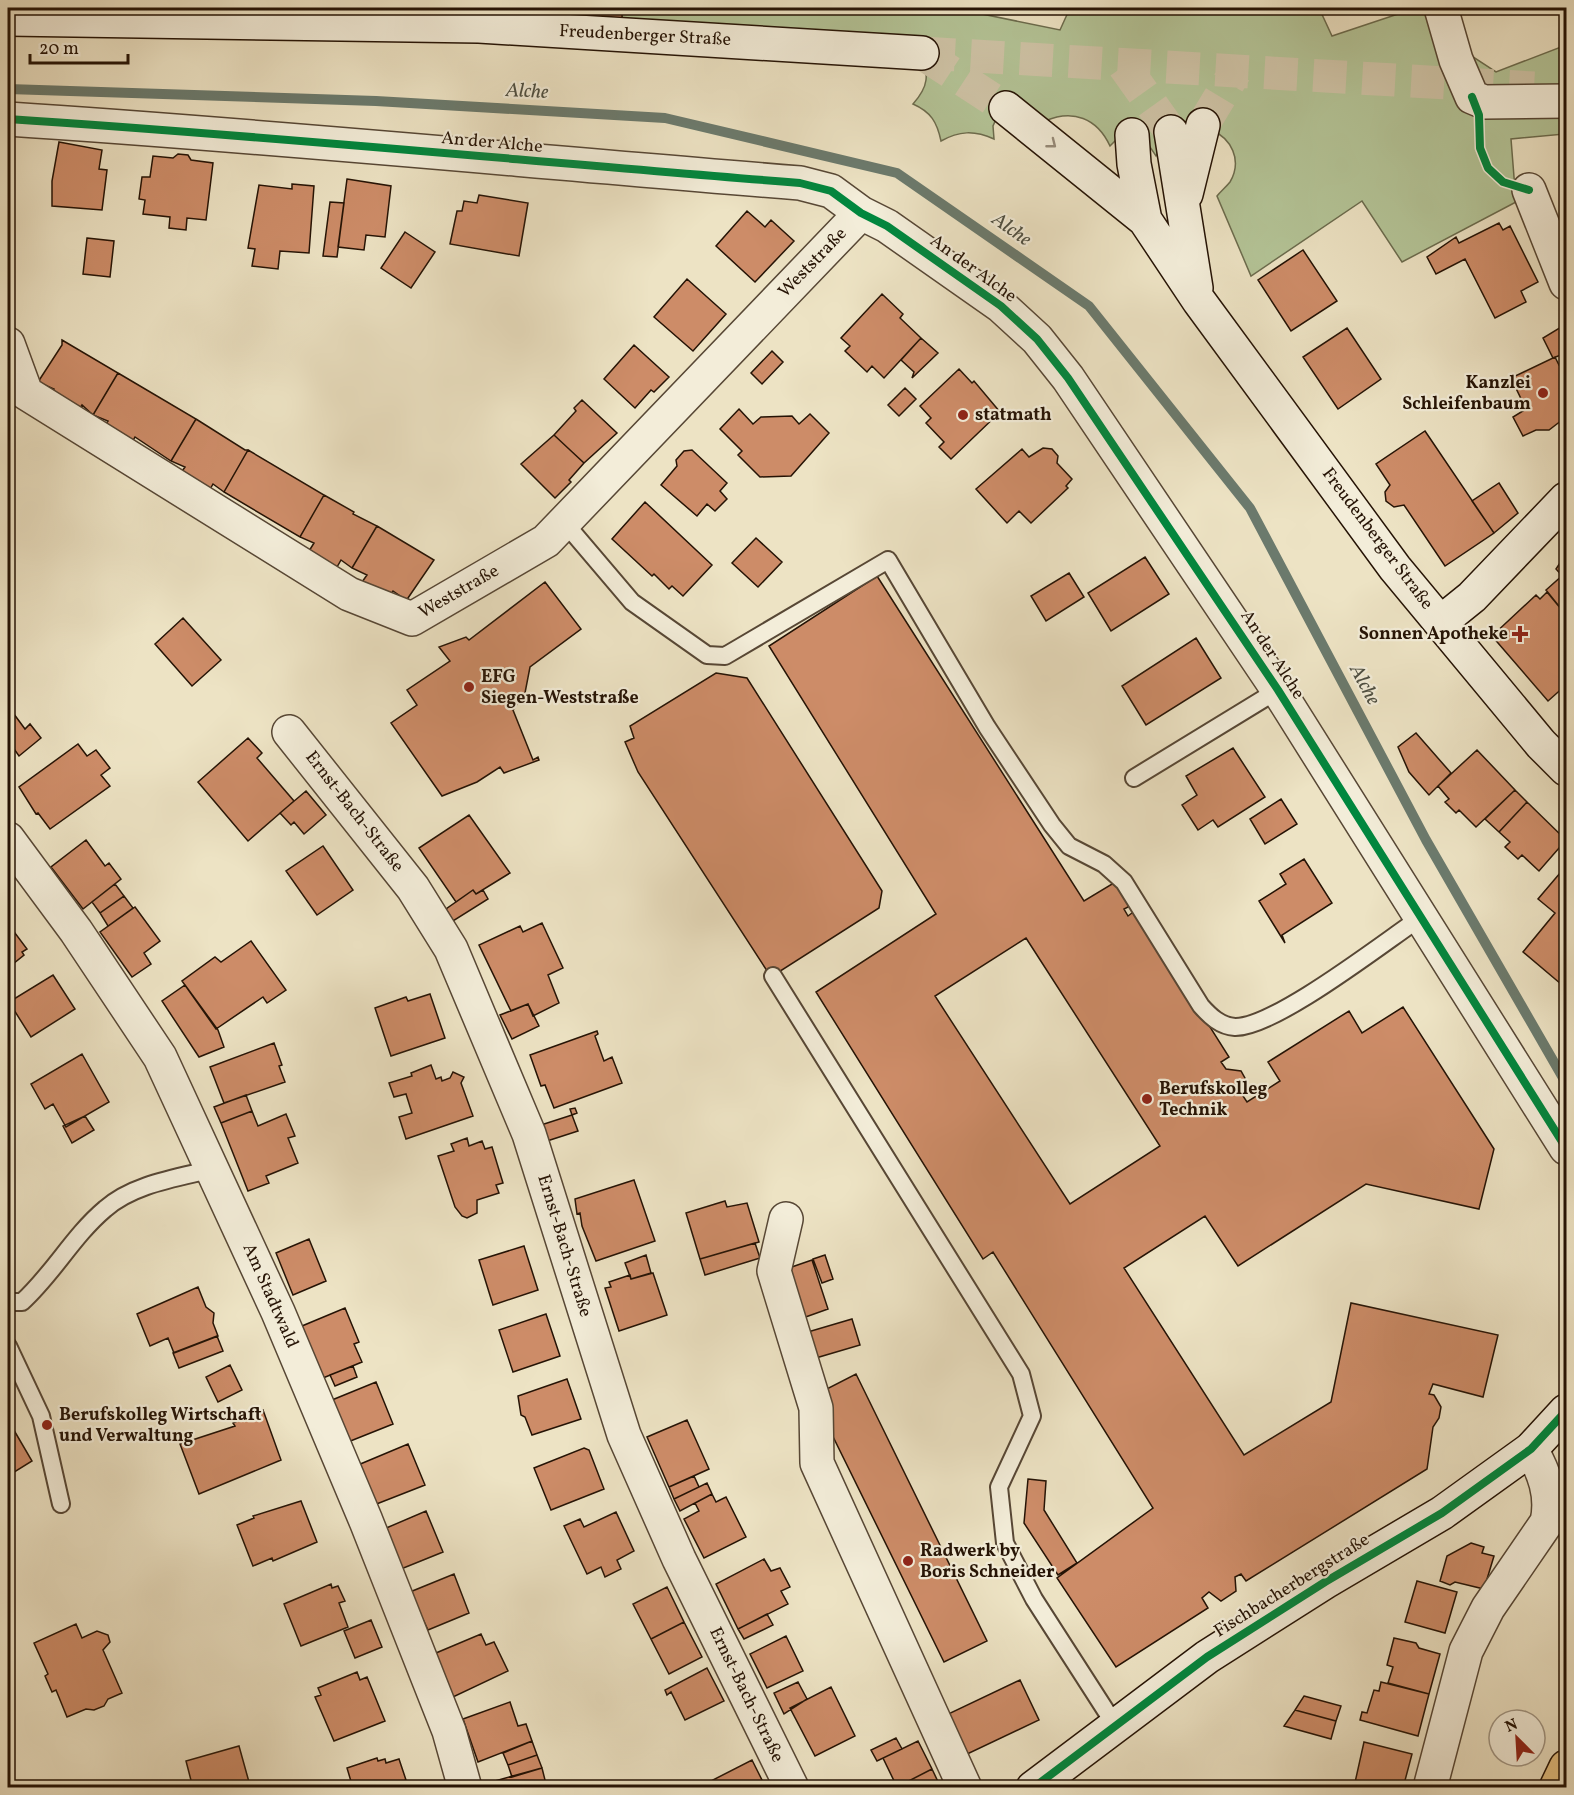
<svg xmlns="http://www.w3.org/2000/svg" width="1574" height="1795" viewBox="0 0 1574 1795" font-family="Vollkorn,serif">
	<rect width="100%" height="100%" fill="#ede3c4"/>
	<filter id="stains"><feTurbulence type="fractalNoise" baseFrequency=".00333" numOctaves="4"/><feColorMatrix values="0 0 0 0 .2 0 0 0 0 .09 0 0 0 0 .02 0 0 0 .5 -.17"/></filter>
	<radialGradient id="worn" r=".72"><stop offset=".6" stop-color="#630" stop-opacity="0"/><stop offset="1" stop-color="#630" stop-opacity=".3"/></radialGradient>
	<!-- green -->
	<path fill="#b4c497" stroke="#6c6c4e" stroke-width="1.5" d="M480,8H588V23L622,22V8H953L1060,30L1070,8H1319L1332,36L1416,8H1430L1444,38L1496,72L1566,45V161L1564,134L1511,139L1516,202L1402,262L1362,201L1251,276L1217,196C1221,191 1226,187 1230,182C1256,137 1180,97 1156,156L1144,138L1117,139L1110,146C1097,118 1073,109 1045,121L1030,106L997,117L993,126L994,139C974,130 959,131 941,141C937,122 931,112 913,104C929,86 929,75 921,53L479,26Z"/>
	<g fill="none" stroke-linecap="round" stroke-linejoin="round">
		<!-- stream -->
		<path stroke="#6b7a6d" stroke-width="10" d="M8,89L376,101L665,118L897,173L1089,306L1250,508L1426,840L1566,1083"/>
	</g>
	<!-- building -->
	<path fill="#cd8c68" stroke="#251305" stroke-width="1.5" fill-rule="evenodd" d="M588,8H622V22L588,23Z
		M59,142L102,150L99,169L107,170L102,210L52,206V181Z
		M178,154L188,155L191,160L213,163L206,220L187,218L186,230L169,228L170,217L143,214L145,200L139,199L142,177H150L153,156L173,158Z
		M347,179L391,186L385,237L366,235L364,250L338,247Z
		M292,184L314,186L309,253L280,251L278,269L252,266L255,249L248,248L259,185L292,189Z
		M479,195L528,203L519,256L450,244L457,211H462L464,201L477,203Z
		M330,202L344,203L337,257L323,256Z
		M747,211L765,227L771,220L794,241L755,282L716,246Z
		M1499,223L1503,230L1510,226L1538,282L1521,291L1526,302L1495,318L1465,259L1436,274L1427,257L1456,237L1459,243Z
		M405,232L435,252L411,288L381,268Z
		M87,238L114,241L110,277L83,274Z
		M1303,250L1337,301L1291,331L1258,280Z
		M687,279L726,314L693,351L654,317Z
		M882,294L903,314L900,318L921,338L884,378L872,366L867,372L845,351L850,346L841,338Z
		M1566,324V353L1553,358L1543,338Z
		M1347,328L1381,379L1338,409L1303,357Z
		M921,338L938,353L912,378L914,372L901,360Z
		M62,340L118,373L93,415L82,405L77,413L50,396L54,389L38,382L62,345Z
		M634,345L669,377L654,392L651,390L635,408L604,379Z
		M772,351L783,362L762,384L751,373Z
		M1555,357L1559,365L1566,362V417L1549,430H1536L1523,436L1513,417L1526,409L1511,378Z
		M959,369L972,383L974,381L1000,412L951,459L939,447L944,442L926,423L931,418L920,406Z
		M118,373L196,419L171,461L135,437L131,444L103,428L108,421L93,415Z
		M905,388L916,399L899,416L888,405Z
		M582,400L617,433L584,463L554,435L576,411L574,408Z
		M739,409L753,424L761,417L792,416L799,424L810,414L829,433L791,476L760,477L738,455L742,451L720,429Z
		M196,419L245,450H248L224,492L213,484L209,491L180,474L185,467L171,461Z
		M1425,431L1494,533L1445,566L1404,505L1394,507L1386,501L1385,492L1390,485L1376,464Z
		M554,435L584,463L569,480L571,482L555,498L521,464Z
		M1043,448L1052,449L1058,456L1057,463L1072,479L1066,486L1068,488L1031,523L1019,511L1007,523L976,489L1022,449L1029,457Z
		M248,450L324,495L300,537L224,492Z
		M692,450L727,483L720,491L727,499L715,511L707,504L697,516L661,485L677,466L676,460L684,451Z
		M1499,483L1518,513L1494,533L1472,501Z
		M324,495L354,512L353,514L377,526L352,568L341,560L337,567L309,551L314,543L300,537Z
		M645,502L712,565L683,596L672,586L669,589L654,574L652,576L612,539Z
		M377,526L434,560L408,598L409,602L393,591L389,598L362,582L367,575L352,568Z
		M756,538L782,562L758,587L732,563Z
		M1566,554V580L1556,569Z
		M1145,557L1169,594L1111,631L1088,593Z
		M1069,573L1084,597L1046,621L1031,596Z
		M1563,575L1566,580V615L1546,590Z
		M877,576L1084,901L1112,884L1125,887L1130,896L1128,907L1124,909L1128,916L1136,910L1229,1057L1221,1062L1226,1069L1241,1071L1246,1080L1245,1091L1241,1093L1247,1102L1280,1081L1268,1062L1349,1011L1362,1033L1403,1007L1494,1149L1479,1209L1366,1184L1238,1266L1205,1216L1124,1268L1244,1455L1331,1402L1351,1303L1498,1335L1483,1397L1433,1384L1429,1394L1434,1395L1441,1407L1439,1418L1433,1427L1427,1469L1246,1581L1241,1574L1235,1577L1236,1591L1221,1601L1209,1592L1202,1598L1208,1608L1116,1667L1057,1578L1153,1508L993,1252L983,1259L816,992L936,914L769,646ZM1026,938L1160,1146L1070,1204L935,996Z
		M545,582L581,629L530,667L525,693L513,710L533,760L538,757L539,760L504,773L500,767L477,782L442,796L391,723L417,705L407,690L450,661L439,647L466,637L469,640Z
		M1547,592L1566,615L1560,622L1566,631V685L1548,701L1492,636L1536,595L1540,599Z
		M183,618L221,660L192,686L155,644Z
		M1196,638L1221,678L1146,725L1122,686Z
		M716,673L747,678L882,891L879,908L771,977L638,772L625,742L634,738L630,726Z
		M8,706L25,729L30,724L41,738L19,756L12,746L8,749Z
		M1416,733L1451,773L1429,795L1409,772L1398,747Z
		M248,738L262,753L257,758L294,801L248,841L198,782Z
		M78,744L87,756L96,750L110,768L101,775L110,786L50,829L38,813L36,814L19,787Z
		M1233,748L1265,797L1218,827L1213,820L1198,830L1182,805L1197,795L1186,776Z
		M1477,750L1515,790L1476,827L1459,810L1456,813L1445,802L1449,799L1438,786Z
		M1515,790L1527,802L1499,832L1485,819Z
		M306,791L326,815L304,834L294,822L291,825L280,813Z
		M1281,799L1297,824L1265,844L1250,819Z
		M1527,802L1566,840L1539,871L1522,855L1518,859L1505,847L1510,842L1499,832Z
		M469,815L510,873L476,894L473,890L456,902L419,848Z
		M86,840L105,866L109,863L121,879L83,909L51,867Z
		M323,846L353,890L317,915L286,871Z
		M1304,859L1332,903L1282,935L1285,943L1259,901L1286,884L1280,874Z
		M1566,866V978L1561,984L1523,952L1555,913L1538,899Z
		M115,884L124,896L100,913L92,902Z
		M473,890L476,894L483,890L488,899L453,921L446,909Z
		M124,896L133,908L108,926L100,913Z
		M135,907L160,941L144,953L151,964L132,977L100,932Z
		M542,923L563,968L548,975L559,1003L533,1016L528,1004L511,1011L479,945L520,926L523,932Z
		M8,933L10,937L15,933L27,949L22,952L24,955L8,968Z
		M251,941L286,990L267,1003L263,997L216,1029L182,981L215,957L221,962Z
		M53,975L75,1009L31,1037L9,1002Z
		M185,985L218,1030L224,1047L199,1057L162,1001Z
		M430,994L445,1038L391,1056L375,1008L406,997L408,1001Z
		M528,1004L539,1026L512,1039L500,1015Z
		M597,1031L598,1034L595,1036L604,1061L612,1057L622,1083L554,1108L545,1085L541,1086L530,1055Z
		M274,1043L282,1065L279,1066L285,1082L224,1103L210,1067Z
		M82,1054L109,1102L66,1127L53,1104L45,1109L31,1084Z
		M431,1065L436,1079L441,1077L442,1081L450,1078L453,1072L464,1077L461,1083L473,1116L406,1139L399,1117L412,1113L406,1094L394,1097L389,1083L412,1076L411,1073Z
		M246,1095L252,1111L221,1123L214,1107Z
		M575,1108L577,1113L572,1115L578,1131L547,1141L541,1125L572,1115L570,1109Z
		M252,1111L258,1126L286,1114L295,1136L288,1138L298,1163L266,1176L269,1183L248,1191L221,1123Z
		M85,1116L94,1130L72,1143L63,1126Z
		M467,1138L469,1146L482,1141L485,1149L492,1147L503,1183L496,1185L499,1193L477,1200V1213L467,1218L462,1216L455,1207L438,1156L454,1151L451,1144Z
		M634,1180L655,1241L596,1261L582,1226L580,1213L577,1214L575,1199Z
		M725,1201L727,1207L747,1203L759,1242L700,1259L686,1213Z
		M309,1239L326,1281L293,1295L276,1253Z
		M755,1243L760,1258L705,1275L700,1259Z
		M524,1246L538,1290L493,1305L479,1260Z
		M646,1255L651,1273L631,1279L625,1263Z
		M825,1255L833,1279L822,1283L813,1259Z
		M812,1260L828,1309L800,1319L783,1270Z
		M653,1273L667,1315L619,1331L605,1288L611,1287L609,1282L630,1275L631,1279Z
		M198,1287L206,1307L214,1313L213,1323L218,1336L174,1353L168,1338L150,1346L137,1314Z
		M345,1308L359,1342L354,1344L362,1362L323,1378L302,1326Z
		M546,1314L560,1356L513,1372L499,1330Z
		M852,1319L860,1345L809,1360L801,1334Z
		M217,1336L223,1351L179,1368L173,1353Z
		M230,1365L242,1390L218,1402L206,1377Z
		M353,1366L357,1377L335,1386L330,1375Z
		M856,1374L987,1641L944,1662L813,1396Z
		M567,1379L581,1419L532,1435L525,1417L521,1415L518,1396Z
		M376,1382L393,1424L348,1442L332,1400Z
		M263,1410L281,1460L199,1494L180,1444L235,1426L233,1423Z
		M8,1420L32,1461L8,1476Z
		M687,1420L709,1469L669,1487L647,1437Z
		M408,1444L425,1485L374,1505L358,1465Z
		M584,1448L589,1450L604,1489L551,1510L534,1468Z
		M694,1476L699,1487L674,1499L669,1487Z
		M1028,1479L1046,1481L1044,1510L1077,1563L1058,1575L1024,1523Z
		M707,1483L712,1494L680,1511L674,1499Z
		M712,1494L716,1502L726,1497L746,1537L704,1558L684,1519L699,1511L695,1503Z
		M301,1501L317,1542L273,1561L272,1558L253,1566L237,1525L254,1518L253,1516Z
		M426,1511L443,1552L401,1569L384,1529Z
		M616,1512L634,1551L617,1560L621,1569L605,1577L601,1567L587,1574L564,1526L580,1519L584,1527Z
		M1471,1543L1484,1547L1482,1553L1494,1556L1484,1589L1455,1582L1450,1585L1440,1581L1447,1556Z
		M764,1559L771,1571L780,1568L790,1587L781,1591L788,1604L738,1629L716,1584Z
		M454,1574L469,1613L428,1630L410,1592Z
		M1417,1581L1457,1592L1445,1633L1405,1622Z
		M331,1584L332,1588L338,1586L345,1601L339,1603L348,1627L301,1646L284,1604Z
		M667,1587L684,1622L651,1639L633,1604Z
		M767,1614L773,1625L744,1639L738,1629Z
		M371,1620L382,1647L355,1658L344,1631Z
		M684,1622L702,1657L669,1674L651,1639Z
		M76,1624L82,1638L97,1631L108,1635L110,1642L103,1650L122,1693L108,1699L104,1706L94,1710L86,1709L67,1717L56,1690L52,1692L45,1676L48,1674L34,1643Z
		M481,1634L486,1645L494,1642L508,1671L453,1697L436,1653Z
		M786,1636L803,1671L767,1688L750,1654Z
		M1394,1638L1416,1643L1419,1648L1440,1654L1429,1694L1388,1683L1393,1667L1387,1665Z
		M707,1668L724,1701L685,1720L671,1692L667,1695L665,1690Z
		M357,1672L360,1680L367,1677L385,1721L334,1741L315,1697L321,1695L318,1688Z
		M1020,1680L1039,1720L963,1756L944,1716Z
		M798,1682L807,1699L784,1714L774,1693Z
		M1381,1682L1429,1694L1418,1736L1360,1720L1362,1712L1367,1713L1374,1690L1379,1691Z
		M831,1687L855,1736L815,1756L790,1708Z
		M1304,1696L1341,1706L1336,1721L1295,1710Z
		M510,1702L518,1726L526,1724L532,1741L478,1762L463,1719Z
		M1295,1710L1336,1721L1331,1739L1284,1726Z
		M896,1738L902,1749L877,1761L871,1750Z
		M532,1741L537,1755L508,1765L503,1753Z
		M918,1741L932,1769L897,1787L883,1758Z
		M1364,1742L1412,1754L1403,1788L1354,1787Z
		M239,1746L249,1782L243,1783L244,1788H193L186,1761Z
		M537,1755L542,1768L512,1777L508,1765Z
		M377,1758L378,1761L385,1759L386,1763L399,1759L406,1780L403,1781L405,1788H353L347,1768Z
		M752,1760L766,1788H711L709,1782Z
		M542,1768L547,1788H485L484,1784Z
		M932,1769L941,1788H897V1787Z"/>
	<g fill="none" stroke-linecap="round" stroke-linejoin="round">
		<!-- secondary-tunnel -->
		<path stroke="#cfc4a7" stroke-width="33" stroke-dasharray="33 16" stroke-linecap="butt" d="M922,53L1534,88
			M923,54L1006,108
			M1124,66L1171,132
			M1203,125L1235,72"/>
		<!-- lane casing -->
		<g stroke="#574735" stroke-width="20">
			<path id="lane" d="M564,522L632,602L707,655L725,656L888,560L987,727L1052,825L1069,846L1104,864L1124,882L1201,1006C1210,1016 1220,1026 1235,1027C1274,1028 1383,943 1420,918
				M1134,778L1278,690
				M773,976L1021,1374L1032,1416L999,1487L1005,1543L1034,1599L1115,1725
				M8,1302H22C53,1274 73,1236 105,1209C133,1184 177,1178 213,1169
				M8,1346L41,1416L61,1504"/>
		</g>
		<!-- street casing -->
		<g stroke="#574735" stroke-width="36">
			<path id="street" d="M1441,8L1456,60L1472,97L1484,102L1566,101
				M8,119C272,136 536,162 800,183L831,191L861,213L887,226L1001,306L1037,339L1068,378L1278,690L1566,1148
				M1529,190L1566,283
				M8,344L26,393L349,594L412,619L546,541L861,213
				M289,732L413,888L451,949L529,1134L624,1435L679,1559L792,1788
				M8,839L76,931L160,1057L278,1312L366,1521L449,1731L465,1788
				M786,1219L774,1271L816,1408L817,1463L965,1788
				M1430,1788L1466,1651L1488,1608L1547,1522C1553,1495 1544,1472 1531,1449"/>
		</g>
		<!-- secondary casing -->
		<g stroke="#251305" stroke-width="36">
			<path id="secondary" d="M8,19L479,26L922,53
				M1006,108L1145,220
				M1171,132L1196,288
				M1132,135L1134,164L1145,220L1199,301L1395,568L1541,744L1566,769
				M1186,194L1203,125
				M1441,622L1472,597L1566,499
				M1033,1788L1207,1657L1325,1582L1442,1513L1531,1449L1566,1411"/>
		</g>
		<!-- highway casing -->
		<g stroke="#251305" stroke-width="36">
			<path id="highway" d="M1556,1788L1566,1767"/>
		</g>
		<!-- lane -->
		<use href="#lane" stroke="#f3edd9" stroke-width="16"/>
		<!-- street -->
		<use href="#street" stroke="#f3edd9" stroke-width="33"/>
		<!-- secondary -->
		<use href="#secondary" stroke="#f3edd9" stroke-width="33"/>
		<!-- highway -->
		<use href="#highway" stroke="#e6c282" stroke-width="33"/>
		<!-- cycleway casing -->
		<g stroke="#f3edd9" stroke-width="11">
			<path id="cycleway" d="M1472,97L1479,115L1480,148L1488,168L1503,182L1529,190
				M8,119C272,136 536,162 800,183L831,191L861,213L887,226L1001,306L1037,339L1068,378L1278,690L1566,1148
				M1033,1788L1207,1657L1325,1582L1442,1513L1531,1449L1566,1411"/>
		</g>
		<!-- cycleway -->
		<use href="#cycleway" stroke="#00873e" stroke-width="8"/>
	</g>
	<!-- one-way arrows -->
	<defs><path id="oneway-chevron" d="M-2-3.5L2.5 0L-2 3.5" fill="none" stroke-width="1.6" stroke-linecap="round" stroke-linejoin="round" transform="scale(1.5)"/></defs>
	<use stroke="#968b7a" href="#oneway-chevron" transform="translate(1052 144) rotate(38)"/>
	<!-- markers -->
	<g fill="#8f2418" stroke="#f3edd9" stroke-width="2">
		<circle cx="1543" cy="393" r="6"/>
		<circle cx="963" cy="415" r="6"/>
		<path d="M1517 625h6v6h6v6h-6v6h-6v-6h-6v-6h6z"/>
		<circle cx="469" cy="687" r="6"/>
		<circle cx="1147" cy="1099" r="6"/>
		<circle cx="47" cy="1425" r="6"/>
		<circle cx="908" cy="1561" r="6"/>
	</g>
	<g text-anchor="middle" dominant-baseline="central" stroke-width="4.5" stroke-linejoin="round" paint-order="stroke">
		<!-- street labels -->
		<g font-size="18" fill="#251305" stroke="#f3edd9">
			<text transform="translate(645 36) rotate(3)">Freudenberger Straße</text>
			<text transform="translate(492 143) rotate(5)">An der Alche</text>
			<text transform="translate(813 263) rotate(-46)">Weststraße</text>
			<text transform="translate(973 269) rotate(36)">An der Alche</text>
			<text transform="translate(1377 539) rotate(53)">Freudenberger Straße</text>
			<text transform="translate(459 592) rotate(-30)">Weststraße</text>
			<text transform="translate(1272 655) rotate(57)">An der Alche</text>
			<text transform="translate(354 812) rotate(52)">Ernst-Bach-Straße</text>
			<text transform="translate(564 1246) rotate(73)">Ernst-Bach-Straße</text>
			<text transform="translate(270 1296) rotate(66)">Am Stadtwald</text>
			<text transform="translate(1292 1586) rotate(-32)">Fischbacherbergstraße</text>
			<text transform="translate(746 1695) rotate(64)">Ernst-Bach-Straße</text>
		</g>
		<!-- poi labels -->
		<g font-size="18" font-weight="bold" fill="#251305" stroke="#f3edd9" text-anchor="start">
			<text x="1531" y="383" text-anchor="end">Kanzlei<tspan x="1531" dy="21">Schleifenbaum</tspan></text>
			<text x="975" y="415">statmath</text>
			<text x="1508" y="634" text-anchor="end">Sonnen Apotheke</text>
			<text x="481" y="677">EFG<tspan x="481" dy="21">Siegen-Weststraße</tspan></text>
			<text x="1159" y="1089">Berufskolleg<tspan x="1159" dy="21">Technik</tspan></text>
			<text x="59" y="1415">Berufskolleg Wirtschaft<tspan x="59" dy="21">und Verwaltung</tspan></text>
			<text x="920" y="1551">Radwerk by<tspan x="920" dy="21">Boris Schneider</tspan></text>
		</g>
		<!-- water labels -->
		<g font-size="20" font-style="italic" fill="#4e4f42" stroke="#f3edd9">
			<text transform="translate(527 92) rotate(3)">Alche</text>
			<text transform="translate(1011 230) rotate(35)">Alche</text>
			<text transform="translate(1364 685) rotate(62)">Alche</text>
		</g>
	</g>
	<!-- margin -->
	<rect width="1574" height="1795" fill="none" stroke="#ede3c4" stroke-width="30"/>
	<rect x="9" y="9" width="1556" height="1777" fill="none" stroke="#251305" stroke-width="3"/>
	<rect x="15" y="15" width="1544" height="1765" fill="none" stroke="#251305" stroke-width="1.5"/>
	<!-- north arrow -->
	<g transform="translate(1517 1738) rotate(336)"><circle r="28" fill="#f3edd9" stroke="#a19684" stroke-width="1.5"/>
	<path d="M0-4.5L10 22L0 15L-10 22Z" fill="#8f2418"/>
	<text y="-9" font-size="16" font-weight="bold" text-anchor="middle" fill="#251305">N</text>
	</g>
	<!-- scale -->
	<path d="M30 54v9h98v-9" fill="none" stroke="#251305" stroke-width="3"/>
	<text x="39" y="54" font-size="18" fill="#251305" stroke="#f3edd9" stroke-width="4.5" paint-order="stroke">20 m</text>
	<rect width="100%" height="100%" filter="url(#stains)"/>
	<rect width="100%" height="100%" fill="url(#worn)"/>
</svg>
